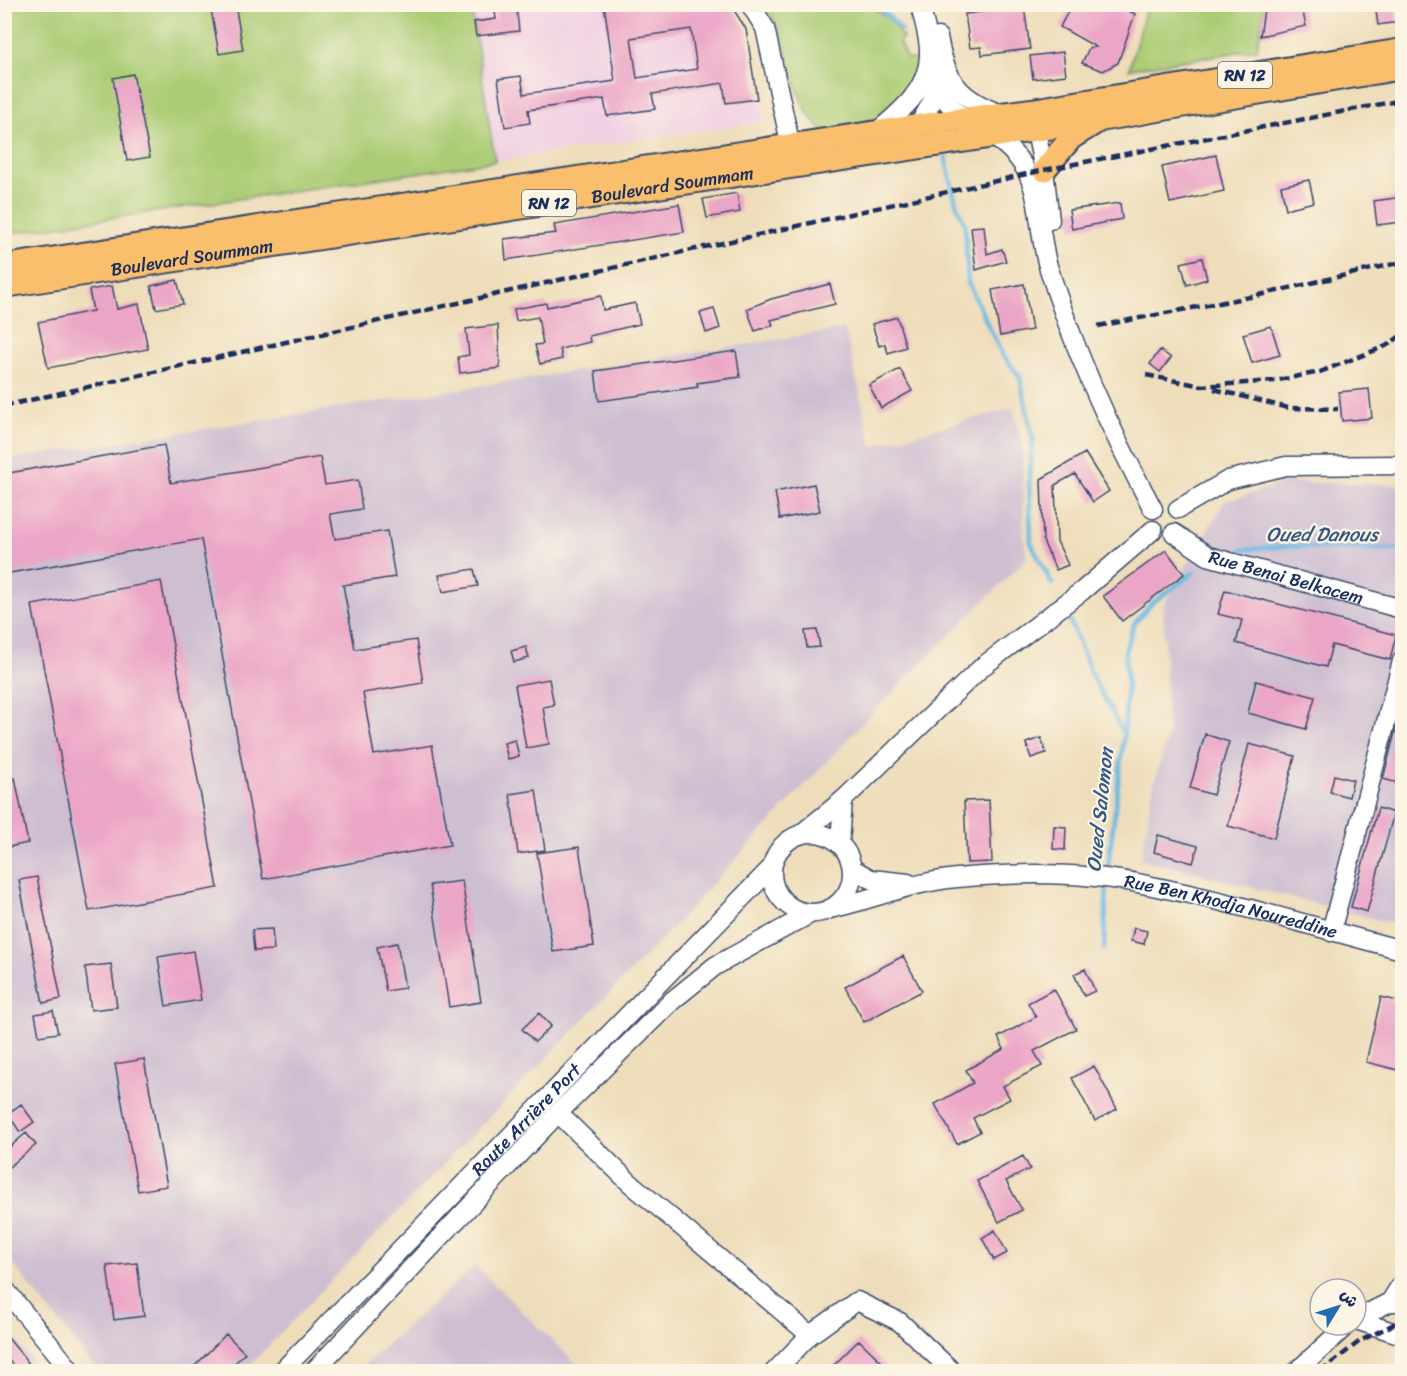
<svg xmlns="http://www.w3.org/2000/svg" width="1407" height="1376" viewBox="0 0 1407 1376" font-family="Sriracha,'Playpen Sans Arabic',sans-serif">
	<rect width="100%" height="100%" fill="#fcf5e5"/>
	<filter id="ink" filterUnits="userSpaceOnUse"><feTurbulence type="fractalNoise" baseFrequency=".0167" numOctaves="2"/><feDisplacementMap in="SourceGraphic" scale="12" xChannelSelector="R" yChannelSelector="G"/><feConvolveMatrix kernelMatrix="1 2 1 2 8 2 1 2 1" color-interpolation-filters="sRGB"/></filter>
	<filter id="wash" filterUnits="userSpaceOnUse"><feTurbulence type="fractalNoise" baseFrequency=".008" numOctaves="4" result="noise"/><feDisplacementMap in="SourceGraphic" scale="24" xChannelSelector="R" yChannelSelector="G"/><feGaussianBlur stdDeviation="1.35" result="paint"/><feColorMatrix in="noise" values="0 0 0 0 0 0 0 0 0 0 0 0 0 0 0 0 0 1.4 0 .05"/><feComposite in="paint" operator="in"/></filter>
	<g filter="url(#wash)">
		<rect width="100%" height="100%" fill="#eeddba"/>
		<!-- built -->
		<path fill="#f1d0e3" d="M471,5H730L746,29L766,121L495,161Z"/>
		<!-- industrial -->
		<path fill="#cebed1" d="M845,329L872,446L1013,408L1022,443L1024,541L1027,558L873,712L655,946L244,1371H98L5,1254V460Z
			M1287,482L1402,485V926L1141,859L1153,786L1168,734L1163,606L1224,502Z
			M475,1266L584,1371H357Z
			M4,1324L6,1327L41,1371H5Z"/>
		<!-- green -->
		<path fill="#abcc75" stroke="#637e6a" stroke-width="1.5" d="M5,5H471L495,161L5,234Z
			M763,5H870L891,21L903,38L899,42L907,59H919C916,84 892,118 866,125C853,129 838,130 824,132C795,108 792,62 778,29C775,21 768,12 763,5Z
			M1147,5H1265L1257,49L1129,69Z"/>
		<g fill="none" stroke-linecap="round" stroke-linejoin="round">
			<!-- stream -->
			<path stroke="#6ab9e4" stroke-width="4.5" d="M876,4L902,30
				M945,156L956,203L965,224L968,283L1002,354L1020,377L1033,440L1029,479L1031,543L1052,584
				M1241,550L1285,546L1402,550
				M1068,616L1093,678L1124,734L1107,876
				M1124,734L1127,683L1125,651L1134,624L1151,604L1193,573
				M1104,949L1107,884"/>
		</g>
		<g id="blocks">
			<!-- building -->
			<path fill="#eba5c6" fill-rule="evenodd" d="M210,4H235L243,50L219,54Z
				M494,4H516L519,31L476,36L474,22L496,19Z
				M604,4H730L746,29L757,99L726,103L723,83L652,94L655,109L607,116L604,99L528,110L530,123L505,127L498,79L521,76L524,94L615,81ZM691,29L697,69L637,78L631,38Z
				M1072,4H1115L1135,14L1118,63L1103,71L1082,63L1089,48L1096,47L1060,27Z
				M1265,4H1301L1306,26L1260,36Z
				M1375,4H1395L1398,22L1378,25Z
				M1024,6L1030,49L982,55L981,47L970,48L965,14Z
				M1063,52L1066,75L1033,79L1030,56Z
				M133,74L150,157L127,161L113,78Z
				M1216,155L1224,191L1170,203L1162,167Z
				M1309,180L1314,202L1286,209L1281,186Z
				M737,193L740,212L707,218L703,199Z
				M1402,197V222L1377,225L1374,201Z
				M1120,203L1122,219L1072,229L1069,210Z
				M679,204L684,232L506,260L504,239L556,233L554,225Z
				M984,226L987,254L1002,249L1006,261L976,270L971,227Z
				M1202,258L1207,279L1187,285L1181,263Z
				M177,280L183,304L156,309L151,286Z
				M830,284L835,304L771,320L773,325L755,331L747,309L771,299Z
				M1024,284L1032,330L1000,336L992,290Z
				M112,286L117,309L139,304L148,349L48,368L38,322L93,311L89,290Z
				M601,296L603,310L635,303L640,324L589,336L590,342L560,349L562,359L540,364L535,345L543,344L538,317L516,321L514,309L546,303L547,307Z
				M714,309L720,328L706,333L700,313Z
				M897,317L906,347L888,353L885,344L879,346L872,324Z
				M498,325L500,368L460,373L458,357L469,355L466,329Z
				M1271,326L1280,355L1252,363L1243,334Z
				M1160,350L1171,358L1160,372L1150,364Z
				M736,351L740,377L697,383L698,387L599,401L595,371Z
				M900,369L912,391L881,408L869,385Z
				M1369,389L1372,418L1342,421L1339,392Z
				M164,445L171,483L320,457L325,485L358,480L362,509L330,514L335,539L387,531L395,577L343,585L355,649L416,640L423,683L363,693L374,755L432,745L450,845L263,879L201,539L4,574V474Z
				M1085,453L1109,491L1093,502L1075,474L1055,485L1057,541L1068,565L1056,570L1043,541L1041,479Z
				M814,484L820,511L780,519L775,492Z
				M1166,550L1184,574L1122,621L1103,596Z
				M474,569L478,586L443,592L439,575Z
				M161,581L218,888L89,911L32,605Z
				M1225,590L1396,635L1390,660L1332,645L1326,667L1236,643L1242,620L1218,614Z
				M817,630L820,647L807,648L805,631Z
				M526,647L529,658L514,662L511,651Z
				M549,679L554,705L543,707L549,744L526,748L515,685Z
				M1256,681L1315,697L1306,729L1248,713Z
				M1400,713H1402V784L1383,779Z
				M1205,734L1229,742L1213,795L1190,788Z
				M1041,738L1046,753L1031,758L1026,743Z
				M515,740L519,756L508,759L504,743Z
				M1249,744L1295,756L1274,838L1228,826Z
				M1334,775L1353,780L1349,797L1330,792Z
				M15,778L28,843L8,847L4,830V780Z
				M536,790L545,850L518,854L510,794Z
				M989,800L992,862L967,863L964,801Z
				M1378,808L1394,813L1367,912L1351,907Z
				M1054,826L1066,827L1065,850L1053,849Z
				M1158,835L1198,846L1193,863L1154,852Z
				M579,847L594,946L553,952L537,853Z
				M37,877L61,999L43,1003L19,880Z
				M462,881L481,1002L449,1007L430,885Z
				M1134,928L1147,931L1144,944L1131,941Z
				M272,929L274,950L254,951L252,930Z
				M397,943L405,988L386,991L377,947Z
				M193,951L201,1000L166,1006L158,957Z
				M903,956L922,991L864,1022L845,987Z
				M111,964L117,1007L91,1010L85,967Z
				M1085,969L1095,991L1084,996L1074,974Z
				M1054,989L1076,1029L1034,1051L1042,1066L1003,1086L1010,1099L973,1118L980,1132L957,1144L935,1104L973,1083L966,1070L1004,1049L998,1037L1036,1017L1028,1003Z
				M1381,997L1402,1002V1071L1366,1062Z
				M53,1011L58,1033L39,1036L35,1014Z
				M539,1013L551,1026L535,1042L522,1029Z
				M144,1059L167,1186L138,1191L115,1064Z
				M1094,1066L1117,1109L1095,1121L1072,1078Z
				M21,1104L34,1122L20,1132L8,1114Z
				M26,1133L36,1145L4,1171V1152Z
				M1023,1156L1030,1169L1006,1181L1022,1210L999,1222L977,1181Z
				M995,1230L1007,1253L994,1260L982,1238Z
				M137,1263L144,1316L114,1320L107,1266Z
				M4,1333L35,1371H18L4,1355Z
				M226,1334L245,1353L227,1371H190Z
				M859,1340L891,1371H828Z"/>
		</g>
	</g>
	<g filter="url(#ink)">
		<use href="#blocks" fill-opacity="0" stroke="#3b496c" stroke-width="1.5"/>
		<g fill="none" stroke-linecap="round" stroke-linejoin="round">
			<!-- minor casing -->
			<g stroke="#3b496c" stroke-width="21">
				<g id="minor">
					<path d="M750,4L765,28L791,147"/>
					<path d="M938,37C946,81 959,99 1001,114"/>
					<path d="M930,55C938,132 998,118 1027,172C1041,200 1039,237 1048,266C1074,351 1110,430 1153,509"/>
					<path d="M1033,117L1044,170L1050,220"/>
					<path d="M914,133L932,102L938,80"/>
					<path d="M874,134C898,114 929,90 929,55C930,39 923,20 920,4"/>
					<path d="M1178,509L1228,480L1286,466L1402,465"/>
					<path id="s1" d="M1174,533L1208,556L1402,609"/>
					<circle cx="812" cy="873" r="40"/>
					<path d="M801,834L843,800L982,667L1082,591L1153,530"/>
					<path d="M840,843L843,800"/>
					<path d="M853,869L871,879L908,883"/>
					<path id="s2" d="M834,908C876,898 914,882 957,878C1019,872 1086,872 1147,885C1233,902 1318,928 1402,950"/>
					<path d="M1331,932L1402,661"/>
					<path d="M558,1113L630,1183L810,1335"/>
					<path d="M4,1288L72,1372"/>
					<path d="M1390,1302L1402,1283"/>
					<path d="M1356,1319L1390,1302H1402"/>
					<path d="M1356,1320L1402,1335"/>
					<path id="s3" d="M281,1372L772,867"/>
					<path d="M313,1372L558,1113L673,1000L715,966L810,914"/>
					<path d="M774,1372L810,1335L857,1301L900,1322L953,1372"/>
					<path d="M1296,1372L1347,1325"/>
				</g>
			</g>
			<!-- major casing -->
			<g stroke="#3b496c" stroke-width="26">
				<g id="major">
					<path d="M1044,170L1071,138L1095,123"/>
					<path d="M4,266L962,119L1032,110L1402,50"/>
					<path id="s4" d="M4,286L1100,120L1402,68"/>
				</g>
			</g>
			<!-- minor -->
			<use href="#minor" stroke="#fff" stroke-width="18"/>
			<!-- major -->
			<use href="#major" stroke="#f9bf6d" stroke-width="22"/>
			<!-- rail -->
			<path stroke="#1b2f5e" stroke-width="4.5" stroke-dasharray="9 4.5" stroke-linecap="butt" d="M1098,326L1255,296L1402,262
				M1146,375L1202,386L1274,381L1320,372L1386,346L1402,335
				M1214,389L1288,408L1338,409
				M4,406L1044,170L1402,100
				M1320,1372L1360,1341L1402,1320"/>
		</g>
	</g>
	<g text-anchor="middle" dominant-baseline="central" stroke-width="4.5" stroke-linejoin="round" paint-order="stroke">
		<!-- shield labels -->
		<g fill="#fcf5e5" stroke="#5e6a86" stroke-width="1.5">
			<rect x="1218" y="62" width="54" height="26" rx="4.5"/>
			<rect x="522" y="190" width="54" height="26" rx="4.5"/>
		</g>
		<g font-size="16" font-weight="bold" fill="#1b2f5e">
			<text x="1245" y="75">RN 12</text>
			<text x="549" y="203">RN 12</text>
		</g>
		<!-- street labels -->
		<g font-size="18" fill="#1b2f5e" stroke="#fcf5e5">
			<text stroke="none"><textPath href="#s4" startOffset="676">Boulevard Soummam</textPath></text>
			<text stroke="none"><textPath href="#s4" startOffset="190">Boulevard Soummam</textPath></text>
			<text stroke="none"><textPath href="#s1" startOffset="122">Rue Benai Belkacem</textPath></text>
			<text stroke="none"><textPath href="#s2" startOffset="404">Rue Ben Khodja Noureddine</textPath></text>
			<text stroke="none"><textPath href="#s3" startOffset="352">Route Arrière Port</textPath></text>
		</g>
		<!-- water labels -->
		<g font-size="20" font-style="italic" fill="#335886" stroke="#fcf5e5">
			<text x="1322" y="534">Oued Danous</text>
			<text transform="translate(1100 810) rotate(-84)">Oued Salomon</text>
		</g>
	</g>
	<!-- margin -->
	<rect width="1407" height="1376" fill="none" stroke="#fcf5e5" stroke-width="24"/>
	<!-- north arrow -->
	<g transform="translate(1338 1307) rotate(52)"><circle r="28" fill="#fcf5e5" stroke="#a2a6af" stroke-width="1.5"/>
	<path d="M0-4.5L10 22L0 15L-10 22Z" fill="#1f6fb2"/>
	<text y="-9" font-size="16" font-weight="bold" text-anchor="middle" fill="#1b2f5e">ش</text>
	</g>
</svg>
